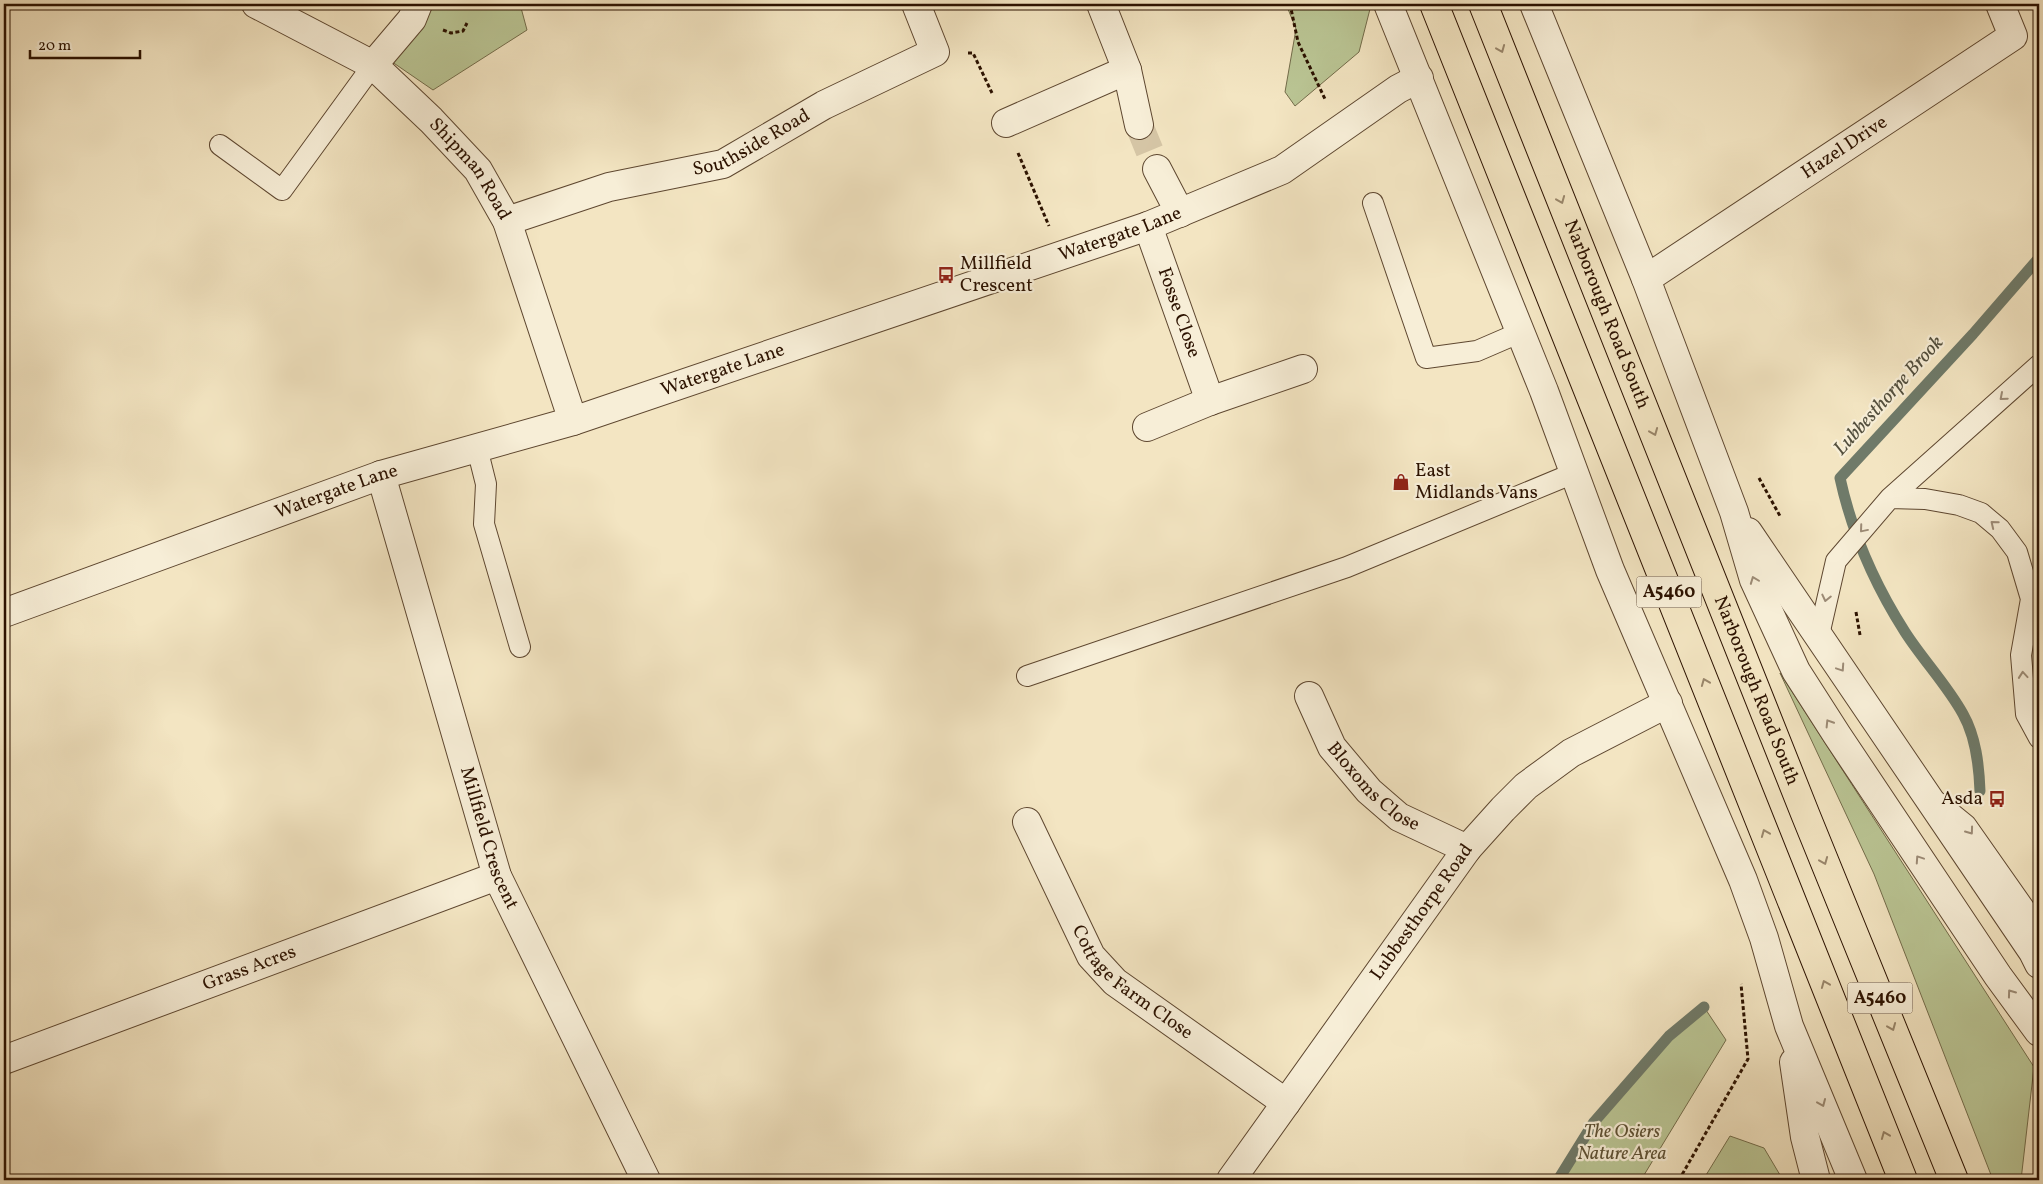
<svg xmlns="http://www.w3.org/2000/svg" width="2043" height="1184" viewBox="0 0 2043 1184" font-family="Vollkorn,serif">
	<rect width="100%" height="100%" fill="#f3e5c2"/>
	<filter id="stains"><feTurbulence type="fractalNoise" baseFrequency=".004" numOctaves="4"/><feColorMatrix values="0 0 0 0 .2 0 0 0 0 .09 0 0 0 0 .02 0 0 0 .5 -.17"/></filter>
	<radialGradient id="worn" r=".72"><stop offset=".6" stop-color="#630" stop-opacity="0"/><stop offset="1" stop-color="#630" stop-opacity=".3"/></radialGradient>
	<!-- green -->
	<path fill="#bac594" stroke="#736c4a" d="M418,4H520L527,30L433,90L382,55Z
		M1286,4H1368L1370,9L1359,52L1295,106L1285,92L1296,29Z
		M1780,673L2034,1067L2021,1180H1993L1874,874Z
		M1704,1007L1726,1040L1641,1180H1558L1594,1122L1669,1036Z
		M1730,1136L1764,1148L1783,1180H1703Z"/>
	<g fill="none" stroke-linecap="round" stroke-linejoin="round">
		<!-- stream -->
		<path stroke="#6f7a69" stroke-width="11" d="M1980,791C1979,765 1976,737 1963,714C1947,685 1923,660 1905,632C1875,585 1852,533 1840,478L1973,334L2039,258
			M1558,1180L1594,1122L1669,1036L1704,1007"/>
		<!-- minor-tunnel -->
		<path stroke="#d5c5a5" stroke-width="28" stroke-dasharray="28 14" stroke-linecap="butt" d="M1139,125L1157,169"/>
		<!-- service casing -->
		<g stroke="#5e4730" stroke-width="22">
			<path id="service" d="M220,145L282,190L373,65
				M1373,203L1426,358L1477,351L1521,332
				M477,448L486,484L484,524L520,647
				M1890,498L1925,499L1959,505L1981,513L2000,529L2017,552L2031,599L2021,655L2026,714L2039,738
				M1819,635L1836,561L1890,498L2039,365
				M1027,676L1347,567L1574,473
				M1939,803L1966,825L2039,929"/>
		</g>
		<!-- minor casing -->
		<g stroke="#5e4730" stroke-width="30">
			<g id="minor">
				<path id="s1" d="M256,4L373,65L431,120L478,170L507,221L573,421"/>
				<path d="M1101,4L1127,70L1139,125"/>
				<path d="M1388,4L1544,391L1610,570L1743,880L1764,938L1789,1026L1853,1180"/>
				<path d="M1534,4L1646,279L1734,512L1754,580L1796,671L1837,735L1998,976L2039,1032"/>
				<path d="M373,65L412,19L418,4"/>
				<path d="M1006,123L1127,70"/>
				<path d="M1157,169L1180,213"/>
				<path id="s2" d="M507,221L609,187L723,164L824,105L935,52L916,4"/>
				<path id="s3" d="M1148,226L1210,401"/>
				<path id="s4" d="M1646,279L2013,36L2000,4"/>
				<path d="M1147,427L1210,401L1303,369"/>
				<path id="s5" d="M381,475L497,876L646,1180"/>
				<path d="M1748,532L2033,952L2039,964"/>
				<path id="s6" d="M4,613L381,475L573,421L1148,226L1282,170L1398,89L1419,78"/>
				<path id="s7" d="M1309,696L1332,747L1369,791L1399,817L1467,849"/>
				<path id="s8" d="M1027,822L1091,956L1115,982L1286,1103"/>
				<path id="s9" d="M4,1060L497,876"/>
				<path d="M1794,1062L1805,1137L1816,1180"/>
				<path id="s10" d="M1231,1180L1467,849L1503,809L1526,786L1571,753L1668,703"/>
			</g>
		</g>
		<!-- primary casing -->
		<g stroke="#2c1200" stroke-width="30">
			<g id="primary">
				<path d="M1434,4L1903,1180"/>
				<path id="s11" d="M1483,4L1806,816L1954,1180"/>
			</g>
		</g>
		<!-- path -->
		<path stroke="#2c1200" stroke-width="3" stroke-dasharray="4 2.5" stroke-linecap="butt" d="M1290,4L1298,42L1325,99
			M443,30L451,33L463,31L467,23
			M968,53H973L992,93
			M1018,153L1049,226
			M1759,478L1780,516
			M1856,612L1860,635
			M1679,1180L1748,1059L1741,984"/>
		<!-- service -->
		<use href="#service" stroke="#f7eed7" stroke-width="20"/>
		<!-- minor -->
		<use href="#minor" stroke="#f7eed7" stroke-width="28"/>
		<!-- primary -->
		<use href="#primary" stroke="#f3e5c2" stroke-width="28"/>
	</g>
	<!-- one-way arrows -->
	<defs><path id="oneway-chevron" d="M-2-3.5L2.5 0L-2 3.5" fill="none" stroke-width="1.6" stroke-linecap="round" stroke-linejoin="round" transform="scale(1.25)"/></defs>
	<g stroke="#99866b">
		<use href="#oneway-chevron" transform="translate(1501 49) rotate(68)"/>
		<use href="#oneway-chevron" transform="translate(1561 200) rotate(68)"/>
		<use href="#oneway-chevron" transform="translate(1654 432) rotate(68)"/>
		<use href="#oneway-chevron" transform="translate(1705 682) rotate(-112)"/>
		<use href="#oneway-chevron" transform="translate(1765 833) rotate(-112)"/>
		<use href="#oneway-chevron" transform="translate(1824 861) rotate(68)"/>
		<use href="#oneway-chevron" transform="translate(1825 984) rotate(-112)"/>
		<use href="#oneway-chevron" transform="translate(1892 1027) rotate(68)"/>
		<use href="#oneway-chevron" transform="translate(1885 1135) rotate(-112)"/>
	</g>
	<g stroke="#9c8b76">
		<use href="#oneway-chevron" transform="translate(2003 397) rotate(139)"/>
		<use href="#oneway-chevron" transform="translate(1994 524) rotate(-141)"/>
		<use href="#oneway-chevron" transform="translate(1863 529) rotate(130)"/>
		<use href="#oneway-chevron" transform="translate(1754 580) rotate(-111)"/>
		<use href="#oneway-chevron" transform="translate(1826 598) rotate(103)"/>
		<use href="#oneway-chevron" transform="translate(1841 668) rotate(56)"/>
		<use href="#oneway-chevron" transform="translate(2023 675) rotate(-95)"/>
		<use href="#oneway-chevron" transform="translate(1829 723) rotate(-122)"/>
		<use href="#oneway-chevron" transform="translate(1970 831) rotate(54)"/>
		<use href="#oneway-chevron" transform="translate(1919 859) rotate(-124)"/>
		<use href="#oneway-chevron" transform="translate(2011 993) rotate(-126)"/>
		<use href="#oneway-chevron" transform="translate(1822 1103) rotate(67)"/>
	</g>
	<!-- icons -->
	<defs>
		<g id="bus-bare" transform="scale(1.35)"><path d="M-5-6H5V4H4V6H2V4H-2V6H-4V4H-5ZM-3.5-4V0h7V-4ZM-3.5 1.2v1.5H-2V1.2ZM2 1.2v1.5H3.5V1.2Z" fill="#8f2418" stroke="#f7eed7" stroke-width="2.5" paint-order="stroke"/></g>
		<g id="shop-bare" transform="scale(1.35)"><path d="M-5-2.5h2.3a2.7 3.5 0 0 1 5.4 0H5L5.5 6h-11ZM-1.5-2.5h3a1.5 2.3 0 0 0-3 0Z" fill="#8f2418" stroke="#f7eed7" stroke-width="2.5" paint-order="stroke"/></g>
	</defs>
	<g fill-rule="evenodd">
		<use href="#bus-bare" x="946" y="275"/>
		<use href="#shop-bare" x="1401" y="482"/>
		<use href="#bus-bare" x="1997" y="799"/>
	</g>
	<g text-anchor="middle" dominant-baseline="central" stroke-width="4.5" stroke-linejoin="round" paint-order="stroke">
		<!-- shield labels -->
		<g fill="#f7eed7" stroke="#695440" stroke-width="1">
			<rect x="1636.5" y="576.5" width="65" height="31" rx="4"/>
			<rect x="1847.5" y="982.5" width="65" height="31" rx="4"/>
		</g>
		<g font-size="18" font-weight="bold" fill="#2c1200">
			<text x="1669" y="592">A5460</text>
			<text x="1880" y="998">A5460</text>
		</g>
		<!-- street labels -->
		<g font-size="19" fill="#2c1200" stroke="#f7eed7">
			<text stroke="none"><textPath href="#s2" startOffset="258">Southside Road</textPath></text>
			<text stroke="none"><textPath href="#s4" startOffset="238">Hazel Drive</textPath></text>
			<text stroke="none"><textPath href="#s1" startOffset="275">Shipman Road</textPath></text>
			<text stroke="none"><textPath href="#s6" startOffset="1179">Watergate Lane</textPath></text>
			<text stroke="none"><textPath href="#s3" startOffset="92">Fosse Close</textPath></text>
			<text stroke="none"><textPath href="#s11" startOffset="334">Narborough Road South</textPath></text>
			<text stroke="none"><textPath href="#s6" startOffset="759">Watergate Lane</textPath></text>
			<text stroke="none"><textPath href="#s6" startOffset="354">Watergate Lane</textPath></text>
			<text stroke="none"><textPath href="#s11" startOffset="739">Narborough Road South</textPath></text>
			<text stroke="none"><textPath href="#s7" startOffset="114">Bloxoms Close</textPath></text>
			<text stroke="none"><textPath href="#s5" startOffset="379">Millfield Crescent</textPath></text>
			<text stroke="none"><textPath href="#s10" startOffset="329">Lubbesthorpe Road</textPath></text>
			<text stroke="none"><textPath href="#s9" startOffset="262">Grass Acres</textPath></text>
			<text stroke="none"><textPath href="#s8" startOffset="196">Cottage Farm Close</textPath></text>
		</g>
		<!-- poi labels -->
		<g font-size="19" fill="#2c1200" stroke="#f7eed7" text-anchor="start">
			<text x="960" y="264">Millfield<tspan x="960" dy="22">Crescent</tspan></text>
			<text x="1415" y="471">East<tspan x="1415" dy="22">Midlands Vans</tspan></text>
			<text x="1983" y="799" text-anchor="end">Asda</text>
		</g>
		<!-- park labels -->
		<g font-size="19" font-style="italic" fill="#5e5134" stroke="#f7eed7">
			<text x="1622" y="1132">The Osiers<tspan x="1622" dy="22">Nature Area</tspan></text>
		</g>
		<!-- water labels -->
		<g font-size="20" font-style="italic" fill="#534f3d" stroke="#f7eed7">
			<text transform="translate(1889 396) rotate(-48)">Lubbesthorpe Brook</text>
		</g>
	</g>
	<!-- margin -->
	<rect width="2043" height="1184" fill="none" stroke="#f3e5c2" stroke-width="20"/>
	<rect x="5" y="5" width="2033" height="1174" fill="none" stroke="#2c1200" stroke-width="2.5"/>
	<rect x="10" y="10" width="2023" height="1164" fill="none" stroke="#2c1200"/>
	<!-- scale -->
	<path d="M30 50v8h110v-8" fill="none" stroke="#2c1200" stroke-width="2.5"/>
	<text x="38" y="50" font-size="15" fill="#2c1200" stroke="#f7eed7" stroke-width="4" paint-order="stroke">20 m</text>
	<rect width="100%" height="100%" filter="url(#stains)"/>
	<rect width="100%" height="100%" fill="url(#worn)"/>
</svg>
